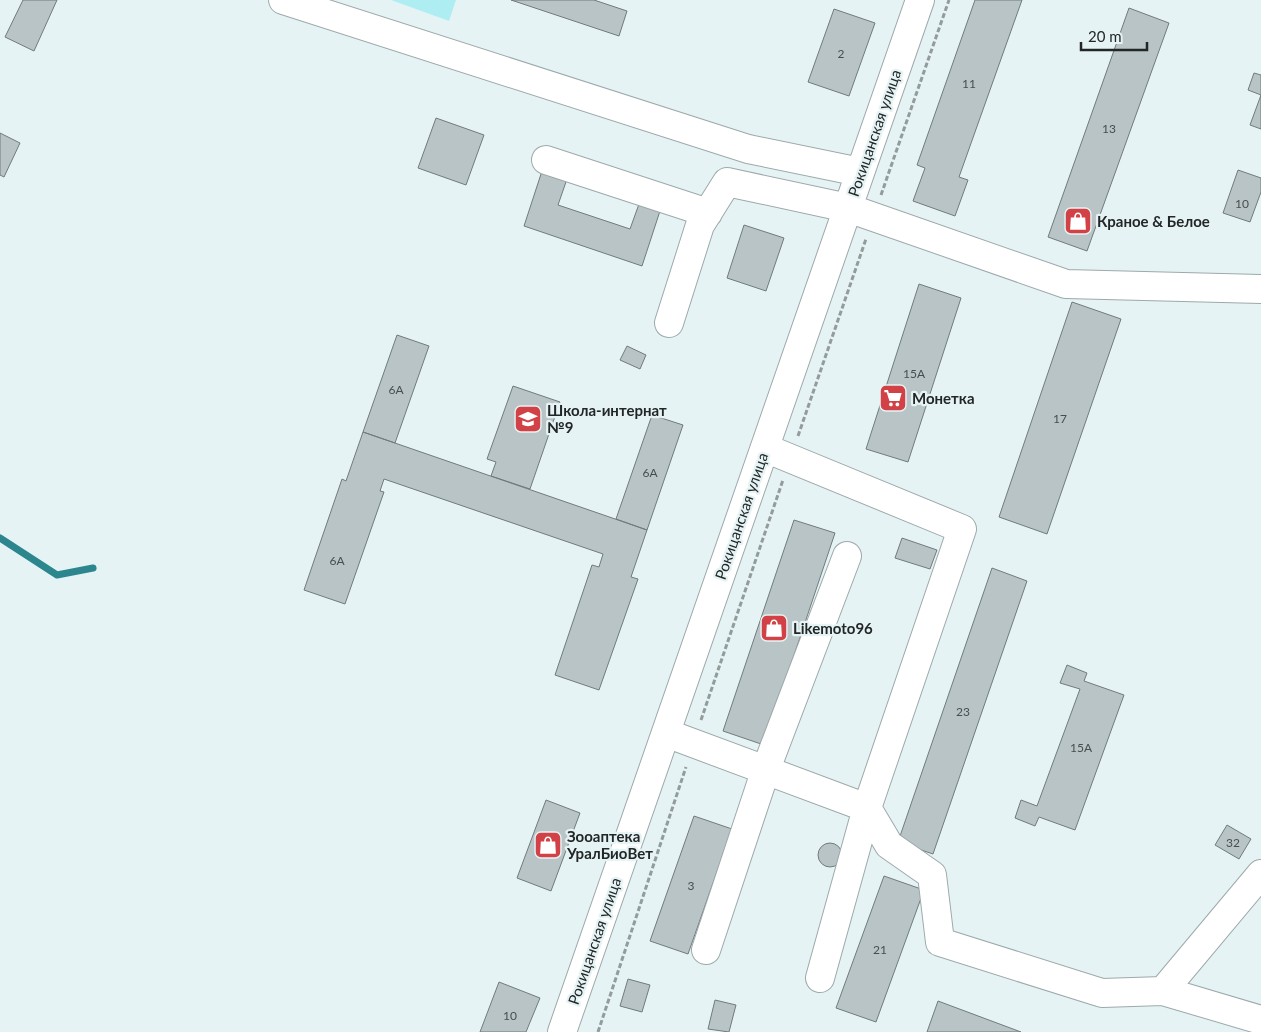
<svg xmlns="http://www.w3.org/2000/svg" width="1261" height="1032" viewBox="0 0 1261 1032" font-family="Lato,sans-serif">
	<rect width="100%" height="100%" fill="#e6f3f4"/>
	<!-- green -->
	<path fill="#aeeef3" d="M391,0H456L449,21Z"/>
	<g fill="none" stroke-linecap="round" stroke-linejoin="round">
		<!-- stream -->
		<path stroke="#2c868d" stroke-width="7" d="M0,538L57,575L93,568"/>
	</g>
	<!-- building -->
	<path fill="#b8c4c5" stroke="#707b7c" d="M23,0H57L34,51L5,37Z
		M511,0H594L627,11L619,36Z
		M975,0H1022L959,177L968,180L955,216L913,201L925,168L917,165Z
		M1129,8L1169,23L1087,251L1048,237Z
		M834,9L875,23L849,96L808,82Z
		M1254,73L1261,75V129L1250,125L1261,95L1248,90Z
		M436,118L484,135L466,185L418,168Z
		M0,133L20,143L4,177L0,175Z
		M1238,170L1261,178V192L1250,222L1223,213Z
		M542,171L567,179L558,205L630,229L639,204L660,211L642,266L524,226Z
		M744,225L784,238L766,291L727,278Z
		M919,284L961,298L908,462L866,449Z
		M1072,302L1121,319L1047,534L999,517Z
		M397,335L429,346L395,443L363,432Z
		M627,346L646,355L640,369L620,360Z
		M513,386L560,402L530,489L491,476L496,462L487,459Z
		M652,415L683,425L647,530L616,519Z
		M363,432L647,530L631,577L638,579L599,690L555,675L592,565L599,567L603,554L384,479L380,491L384,492L345,604L304,590L342,479L346,481Z
		M794,520L835,533L764,745L723,731Z
		M902,538L937,550L930,569L895,558Z
		M992,568L1027,581L933,854L898,842Z
		M1067,665L1087,673L1084,681L1124,695L1075,830L1039,817L1035,826L1015,818L1021,800L1037,806L1080,689L1060,683Z
		M546,800L580,813L551,891L517,878Z
		M694,816L732,829L688,954L650,941Z
		M1227,825L1251,839L1239,859L1215,845Z
		M818 855a12 12 0 1 1 24 0a12 12 0 1 1-24 0Z
		M884,876L924,890L876,1022L836,1008Z
		M628,979L650,985L642,1012L620,1006Z
		M499,982L540,998L526,1032H480Z
		M715,1000L736,1005L729,1032L708,1029Z
		M938,1001L1021,1032H927Z"/>
	<g fill="none" stroke-linecap="round" stroke-linejoin="round">
		<!-- minor casing -->
		<g stroke="#9da9aa" stroke-width="30">
			<path id="minor" d="M283,0L748,149L860,172
				M546,160L708,213
				M669,323L700,225L727,182L848,208L1066,284L1261,289
				M765,448L962,529L867,808L820,978
				M666,733L867,808L889,845L932,875L940,942L1102,993L1163,991L1261,874
				M706,950L766,769L847,556
				M1163,991L1261,1020
				M562,1032L920,0"/>
		</g>
		<!-- path -->
		<path stroke="#939c9d" stroke-width="3" stroke-dasharray="5 2.5" stroke-linecap="butt" d="M881,195L949,0
			M798,436L866,239
			M701,720L783,480
			M598,1032L686,767"/>
		<!-- minor -->
		<use href="#minor" stroke="#fff" stroke-width="28"/>
	</g>
	<!-- icons -->
	<defs>
		<g id="shop-square" transform="scale(1.4375)"><rect x="-9" y="-9" width="18" height="18" rx="4" fill="#d14146" stroke="#e6f3f4"/><path d="M-5-2.5h2.3a2.7 3.5 0 0 1 5.4 0H5L5.5 6h-11ZM-1.5-2.5h3a1.5 2.3 0 0 0-3 0Z" fill="#fff"/></g>
		<g id="supermarket-square" transform="scale(1.4375)"><rect x="-9" y="-9" width="18" height="18" rx="4" fill="#d14146" stroke="#e6f3f4"/><path d="M-6-5.5h2.5l.6 2H6L4.5 2H-2.5L-4.4-4H-6ZM-1.5 3.2a1.3 1.3 0 1 0 .1 0ZM3 3.2a1.3 1.3 0 1 0 .1 0Z" fill="#fff"/></g>
		<g id="school-square" transform="scale(1.4375)"><rect x="-9" y="-9" width="18" height="18" rx="4" fill="#d14146" stroke="#e6f3f4"/><path d="M0-5L7-2L0 1L-7-2ZM-4 1L0 2.5L4 1V4Q0 6-4 4Z" fill="#fff"/></g>
	</defs>
	<g fill-rule="evenodd">
		<use href="#shop-square" x="1078" y="221"/>
		<use href="#supermarket-square" x="893" y="398"/>
		<use href="#school-square" x="528" y="419"/>
		<use href="#shop-square" x="774" y="628"/>
		<use href="#shop-square" x="548" y="845"/>
	</g>
	<g text-anchor="middle" dominant-baseline="central" stroke-width="4.5" stroke-linejoin="round" paint-order="stroke">
		<!-- number labels -->
		<g font-size="12" fill="#484e4e">
			<text x="841" y="53">2</text>
			<text x="969" y="83">11</text>
			<text x="1109" y="128">13</text>
			<text x="1242" y="203">10</text>
			<text x="914" y="373">15А</text>
			<text x="396" y="389">6А</text>
			<text x="1060" y="418">17</text>
			<text x="650" y="472">6А</text>
			<text x="337" y="560">6А</text>
			<text x="963" y="711">23</text>
			<text x="1081" y="747">15А</text>
			<text x="1233" y="842">32</text>
			<text x="691" y="885">3</text>
			<text x="880" y="949">21</text>
			<text x="510" y="1015">10</text>
		</g>
		<!-- street labels -->
		<g font-size="15" fill="#222627" stroke="#e6f3f4">
			<text transform="translate(874 133) rotate(-71)">Рокицанская улица</text>
			<text transform="translate(741 516) rotate(-71)">Рокицанская улица</text>
			<text transform="translate(594 941) rotate(-71)">Рокицанская улица</text>
		</g>
		<!-- poi labels -->
		<g font-size="15" font-weight="bold" fill="#222627" stroke="#e6f3f4" text-anchor="start">
			<text x="1097" y="221">Краное &amp; Белое</text>
			<text x="912" y="398">Монетка</text>
			<text x="547" y="410">Школа-интернат<tspan x="547" dy="17">№9</tspan></text>
			<text x="793" y="628">Likemoto96</text>
			<text x="567" y="836">Зооаптека<tspan x="567" dy="17">УралБиоВет</tspan></text>
		</g>
	</g>
	<!-- scale -->
	<path d="M1081 42v8h66v-8" fill="none" stroke="#222627" stroke-width="2.5"/>
	<text x="1088" y="42" font-size="15" fill="#222627" stroke="#e6f3f4" stroke-width="4" paint-order="stroke">20 m</text>
</svg>
